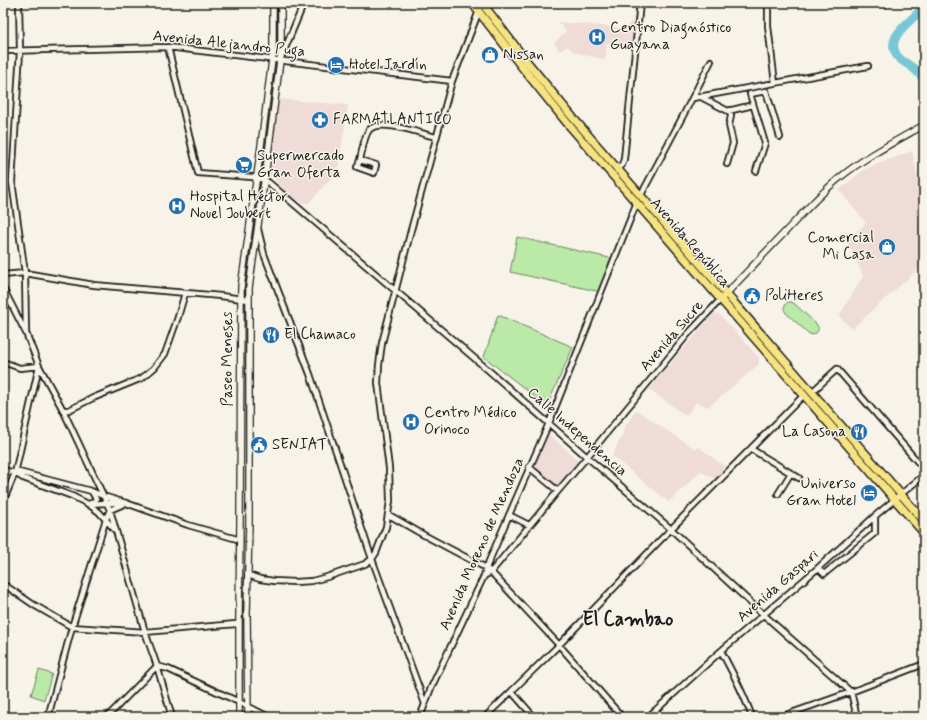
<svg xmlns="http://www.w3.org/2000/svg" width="927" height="720" viewBox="0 0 927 720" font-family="Mynerve,sans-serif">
	<rect width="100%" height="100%" fill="#f7f3e8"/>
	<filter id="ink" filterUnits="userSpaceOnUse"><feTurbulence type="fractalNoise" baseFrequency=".025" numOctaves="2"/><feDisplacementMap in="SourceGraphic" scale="8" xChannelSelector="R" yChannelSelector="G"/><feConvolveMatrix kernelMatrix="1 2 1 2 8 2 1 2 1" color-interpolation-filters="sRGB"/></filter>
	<g filter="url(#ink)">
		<!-- built -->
		<path fill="#efdbd8" d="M558,22L625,28L631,22L635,23L633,47L607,43L605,60L574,52L567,46L560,51L554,43L566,31Z
			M277,99L348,105L338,170L308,204L293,199L268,172Z
			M912,151L924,211V264L855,326L853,330L839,316L859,283L863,277L862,273L843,233L846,231L851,236L866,223L839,190L865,169Z
			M714,313L719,314L737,333L759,358V364L717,400L708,407L696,402L686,416L649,389Z
			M636,410L695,449L699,447L725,467L715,479L701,471L669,502L612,456L623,434V430Z
			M548,434L579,461L557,486L533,467Z"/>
		<!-- green -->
		<path fill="#bae9a8" stroke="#6b8262" d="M517,237L614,259L601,292L510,272Z
			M788,302H791L795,304L816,324C819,327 819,330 816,333L812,335L808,333L786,313C783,309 784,305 788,302Z
			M498,315L573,347L547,406L484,357Z
			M39,670L52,674L44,700L31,695Z"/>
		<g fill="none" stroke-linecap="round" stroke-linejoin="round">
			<!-- river -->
			<path stroke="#78c7d6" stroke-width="9" d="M924,7C914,19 885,36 896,54C899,60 908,64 913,68C917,71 920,75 924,79"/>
			<!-- minor casing -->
			<g stroke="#1c1c1c" stroke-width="8">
				<path id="minor" d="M19,3L20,51L12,182L25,273L26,332
					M768,3V26L775,83
					M884,4V3
					M168,47L198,173L252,177L261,179L268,182L274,187L487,369L587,457L671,529L764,615L851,692L857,717
					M3,51L168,47L452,81
					M281,58L304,3
					M701,97L728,111L753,105
					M693,98L868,66
					M360,160C362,152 364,136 369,130C380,118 422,134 436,137
					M360,160L376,165L374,173L357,167Z
					M727,164L733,143L729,125L731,116L730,110
					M617,171L622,165L624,159L640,3
					M756,171L765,143L750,94L766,91L780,137
					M641,195L685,112L711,61
					M258,229L264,254L310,374L372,559L425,704
					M3,275L25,273L94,285L221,296L249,300
					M3,288L26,333L39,366L63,410L110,510L145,632L157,666L172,717
					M3,362L20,368L39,366L15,473L3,502
					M812,392L837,369L924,469
					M63,410H69L93,398L142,378L154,368L165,354L178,317L185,293
					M751,449L799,478
					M529,467L558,491
					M3,470L15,473L19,472L91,491L103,496L126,503L188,525L237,539L240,541
					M15,473L23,478L72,496L88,504L99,512L114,529
					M778,494L791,473
					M88,504L106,503H120
					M89,504L95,501L96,499L92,492
					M389,515L422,534L486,568L491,572L559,645L622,717
					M509,515L529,525
					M818,568L824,574L875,533V516
					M248,575L260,579L274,581L295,582L312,581L327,577L365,564L372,559L376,553L386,527L390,501L389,468L378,383L379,365L382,343L411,230L452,81L482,3
					M484,576L491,572L558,491L587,457L688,334L721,299
					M3,584L34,605L72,627L145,632L236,624L239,625
					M721,651C733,673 744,694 752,717
					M512,692L534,717
					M48,717L72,627L106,519L110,510L126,503
					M107,717L157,666L168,669L239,702L269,717
					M420,717L425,704L431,688L484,576L486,568L549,423L637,202
					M485,717L559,645L671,529L804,395
					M648,717L721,651L818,568L875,516L924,475
					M780,717L851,692L924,664"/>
			</g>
			<!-- tertiary casing -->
			<g stroke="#1c1c1c" stroke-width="8">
				<path id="tertiary" d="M724,296C745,274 766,252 787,230C803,213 819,195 837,180C863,158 894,142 924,125
					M239,717V614L240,522L241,287L259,161L273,52V3
					M248,717L247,614L249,522V288L267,162L281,53V3"/>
			</g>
			<!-- primary casing -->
			<g stroke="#1c1c1c" stroke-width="10">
				<path id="primary" d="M472,3L522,67L568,124L924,533
					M482,3L528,63L574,119L924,521"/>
			</g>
			<!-- minor -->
			<use href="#minor" stroke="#f7f3e8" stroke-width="4.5"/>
			<!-- tertiary -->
			<use href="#tertiary" stroke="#f7f3e8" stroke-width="5.5"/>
			<!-- primary -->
			<use href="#primary" stroke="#f6e381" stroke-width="7"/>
		</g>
	</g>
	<!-- icons -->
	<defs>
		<g id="hospital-disc" transform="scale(0.9)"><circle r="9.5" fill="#1f6fb2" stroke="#f7f3e8"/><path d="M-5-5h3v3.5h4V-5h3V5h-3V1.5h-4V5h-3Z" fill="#fff"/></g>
		<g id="shop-disc" transform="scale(0.9)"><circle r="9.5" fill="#1f6fb2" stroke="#f7f3e8"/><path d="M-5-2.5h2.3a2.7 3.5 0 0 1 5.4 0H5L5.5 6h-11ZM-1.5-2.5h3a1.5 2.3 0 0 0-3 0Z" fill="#fff"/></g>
		<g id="hotel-disc" transform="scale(0.9)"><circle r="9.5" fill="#1f6fb2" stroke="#f7f3e8"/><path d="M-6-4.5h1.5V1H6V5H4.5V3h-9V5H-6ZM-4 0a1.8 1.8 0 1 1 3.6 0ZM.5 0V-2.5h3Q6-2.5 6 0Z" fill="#fff"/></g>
		<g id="pharmacy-disc" transform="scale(0.9)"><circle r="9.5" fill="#1f6fb2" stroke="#f7f3e8"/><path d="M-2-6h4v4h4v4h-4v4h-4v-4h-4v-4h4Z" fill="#fff"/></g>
		<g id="supermarket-disc" transform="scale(0.9)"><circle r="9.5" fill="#1f6fb2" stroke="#f7f3e8"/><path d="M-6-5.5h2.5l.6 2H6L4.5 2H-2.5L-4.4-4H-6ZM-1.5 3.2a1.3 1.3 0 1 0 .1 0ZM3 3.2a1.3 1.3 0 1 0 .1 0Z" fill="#fff"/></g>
		<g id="civic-disc" transform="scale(0.9)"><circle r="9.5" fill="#1f6fb2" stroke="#f7f3e8"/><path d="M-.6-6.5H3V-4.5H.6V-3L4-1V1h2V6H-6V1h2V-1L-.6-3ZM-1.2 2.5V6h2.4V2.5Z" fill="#fff"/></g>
		<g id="restaurant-disc" transform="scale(0.9)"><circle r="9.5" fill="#1f6fb2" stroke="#f7f3e8"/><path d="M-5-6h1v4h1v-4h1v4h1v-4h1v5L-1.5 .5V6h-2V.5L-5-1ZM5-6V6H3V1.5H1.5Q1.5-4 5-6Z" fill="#fff"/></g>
	</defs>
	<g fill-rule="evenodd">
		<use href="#hospital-disc" x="597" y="37"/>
		<use href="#shop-disc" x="490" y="55"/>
		<use href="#hotel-disc" x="336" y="65"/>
		<use href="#pharmacy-disc" x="320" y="120"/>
		<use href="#supermarket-disc" x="244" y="165"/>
		<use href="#hospital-disc" x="177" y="206"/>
		<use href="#shop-disc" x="887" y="247"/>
		<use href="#civic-disc" x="752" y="296"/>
		<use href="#restaurant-disc" x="271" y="335"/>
		<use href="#hospital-disc" x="411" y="422"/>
		<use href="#restaurant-disc" x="859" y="432"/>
		<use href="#civic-disc" x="259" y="445"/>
		<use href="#hotel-disc" x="869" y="493"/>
	</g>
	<g text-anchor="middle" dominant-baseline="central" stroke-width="3" stroke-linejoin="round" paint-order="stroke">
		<!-- poi labels -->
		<g font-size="15" fill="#1c1c1c" stroke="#f7f3e8" text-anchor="start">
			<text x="610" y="28">Centro Diagnóstico<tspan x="610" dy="17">Guayana</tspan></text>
			<text x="503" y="55">Nissan</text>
			<text x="349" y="65">Hotel Jardín</text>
			<text x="333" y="120">FARMATLANTICO</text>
			<text x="257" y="156">Supermercado<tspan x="257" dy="17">Gran Oferta</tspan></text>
			<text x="190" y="197">Hospital Héctor<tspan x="190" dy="17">Nouel Joubert</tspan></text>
			<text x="874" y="238" text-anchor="end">Comercial<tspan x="874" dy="17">Mi Casa</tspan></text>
			<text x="765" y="296">PoliHeres</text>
			<text x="284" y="335">El Chamaco</text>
			<text x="424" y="413">Centro Médico<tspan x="424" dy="17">Orinoco</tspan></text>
			<text x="846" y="432" text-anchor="end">La Casona</text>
			<text x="272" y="445">SENIAT</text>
			<text x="856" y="484" text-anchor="end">Universo<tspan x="856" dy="17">Gran Hotel</tspan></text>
		</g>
		<!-- street labels -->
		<g font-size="15" fill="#1c1c1c" stroke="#f7f3e8">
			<text transform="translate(229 44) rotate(6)">Avenida Alejandro Puga</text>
			<text transform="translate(690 243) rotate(49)">Avenida República</text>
			<text transform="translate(672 336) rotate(-49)">Avenida Sucre</text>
			<text transform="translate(228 359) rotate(-90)">Paseo Meneses</text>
			<text transform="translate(577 432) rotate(41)">Calle Independencia</text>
			<text transform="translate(482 544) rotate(-66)">Avenida Moreno de Mendoza</text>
			<text transform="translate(778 586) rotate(-41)">Avenida Gaspari</text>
		</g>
		<!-- district labels -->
		<g font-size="19" font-weight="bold" fill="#1c1c1c" stroke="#f7f3e8">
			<text x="628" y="619">El Cambao</text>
		</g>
	</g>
	<!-- margin -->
	<rect width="927" height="720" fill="none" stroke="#f7f3e8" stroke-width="16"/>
	<rect x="8" y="8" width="911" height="704" fill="none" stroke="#1c1c1c" stroke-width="1.5" filter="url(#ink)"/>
</svg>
